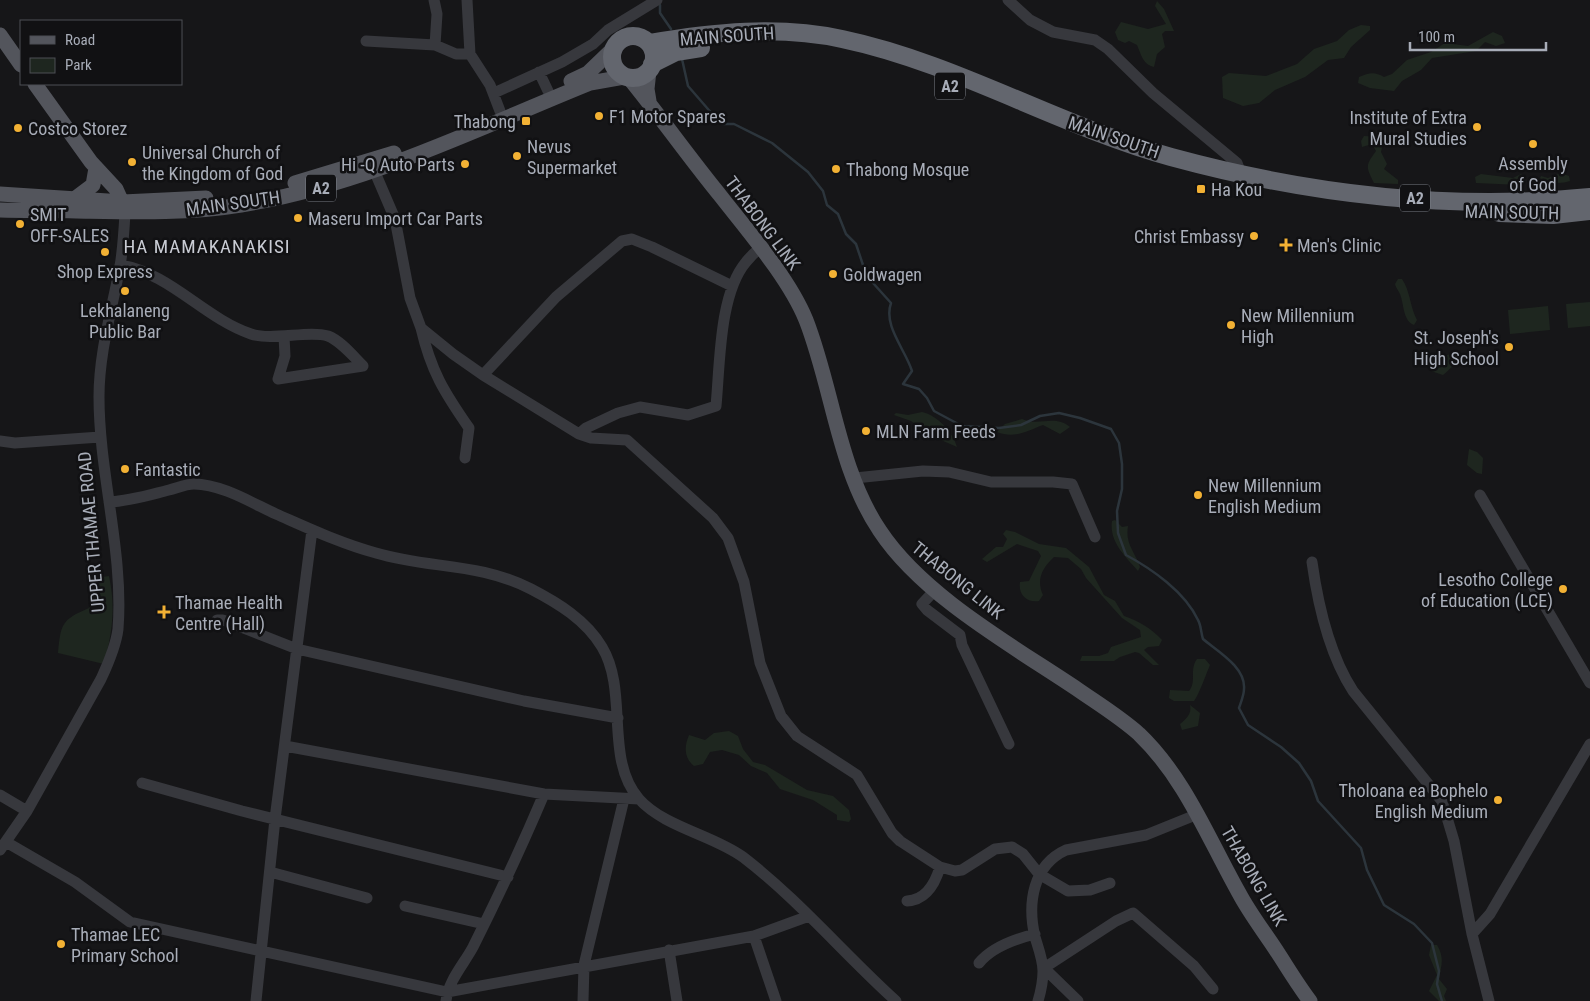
<svg xmlns="http://www.w3.org/2000/svg" width="1590" height="1001" viewBox="0 0 1590 1001" font-family="'Roboto Condensed',sans-serif">
	<rect width="100%" height="100%" fill="#161618"/>
	<!-- green -->
	<path fill="#1e261f" d="M1157,1L1164,9L1174,31H1165L1162,34L1165,47L1157,54L1154,67C1143,65 1141,54 1137,45L1129,41L1125,43L1118,40L1115,32L1121,22L1148,29L1166,24L1155,6Z
		M1361,25L1370,26V30L1351,47L1344,58L1328,60L1305,77L1275,90L1259,103L1243,106L1223,98L1222,77L1229,73L1266,76L1297,64L1314,49L1337,41L1349,30Z
		M1493,32L1502,36L1505,43L1496,46L1485,42L1476,51L1432,58L1421,70L1402,81L1394,91L1370,88L1358,83L1359,77C1369,73 1374,71 1384,77L1392,74L1407,60L1431,52L1445,43L1468,46Z
		M1364,136L1384,137L1381,152L1387,164L1384,169L1398,180V184L1374,183C1366,167 1365,166 1376,151L1372,144L1362,147L1361,141Z
		M1561,173L1569,176L1570,181C1562,184 1546,184 1540,178L1541,176L1548,178Z
		M1481,174L1513,178L1521,174L1526,179L1525,183L1520,185L1476,183L1475,177Z
		M1398,279H1402C1410,290 1410,307 1417,320L1414,325C1403,321 1404,304 1400,294C1398,290 1396,288 1395,284Z
		M1590,302V326L1568,328L1566,304Z
		M1548,306L1550,330L1510,334L1508,310Z
		M1456,352L1461,356L1460,360C1453,364 1450,370 1443,375L1431,371C1433,352 1441,359 1456,352Z
		M922,412C937,415 953,432 957,447L941,440L923,438V430L911,421L894,415L896,413L908,415Z
		M1022,419C1039,427 1054,414 1070,427L1060,434L1043,425C1027,431 1014,439 997,432L1005,424Z
		M1469,449L1477,452L1483,458L1482,474L1477,473L1467,465Z
		M1115,520L1122,527L1128,526C1125,544 1134,550 1140,567L1138,571C1125,556 1109,542 1112,521Z
		M1006,530L1015,532L1039,544L1066,548L1089,567L1104,595L1115,601L1124,616C1139,621 1151,628 1162,640L1159,646L1148,647L1144,650L1159,665H1153L1139,653L1135,652L1120,657L1114,661H1080L1082,656H1099L1108,653L1111,647L1141,637L1140,630L1122,618L1086,578L1081,569L1068,558L1054,557C1042,568 1036,580 1043,595L1039,601C1027,603 1018,595 1020,582L1029,581L1041,556L1038,551L1017,544L987,562L982,559L996,547H1003L1007,539L1003,534Z
		M109,576C116,608 112,633 104,664L58,653C61,624 61,620 89,608L90,579Z
		M1197,659H1205L1210,665C1207,672 1198,697 1194,701H1174L1169,698L1170,690L1189,691C1197,681 1189,670 1197,659Z
		M1190,705L1200,713L1198,726L1182,730L1180,724C1186,719 1192,714 1190,705Z
		M729,731L738,736L743,749L753,762L765,765L807,790L833,796L849,810L851,819L849,822L837,820V815L813,800L780,789L767,773L751,766L739,755L722,750L710,752L703,764L694,766C684,758 684,747 689,735L705,740L714,733Z
		M1431,945H1437C1445,958 1441,966 1439,979L1447,989L1444,996L1446,1001H1439L1429,991L1437,975L1429,955Z"/>
	<g fill="none" stroke-linecap="round" stroke-linejoin="round">
		<!-- stream -->
		<path stroke="#2c353c" stroke-width="2.5" d="M660,5V13L671,29
			M682,59L688,86L714,116
			M722,124H734L772,143L808,172L823,191L827,205L838,214L846,234L856,244L864,268L873,283L891,303C883,326 905,349 912,371L903,384L919,389L927,398L934,411L962,426L999,428L1021,425L1040,416L1059,413L1080,418L1111,429L1119,443L1122,464V489L1117,511L1118,533L1126,555C1152,569 1185,592 1198,620C1201,625 1201,633 1203,639C1217,651 1246,667 1244,689C1244,695 1241,702 1239,708L1248,725L1281,747L1299,763L1311,781L1318,801L1361,848L1367,870L1384,905L1414,924L1432,943L1439,971L1437,984L1442,1001"/>
		<!-- minor -->
		<path stroke="#37383d" stroke-width="11" d="M434,0L437,14L435,45
			M467,0L470,54L490,85L500,111
			M1008,0L1030,20L1053,32L1095,40L1108,49L1153,93L1237,163L1241,173V185
			M366,41L435,45L456,54H470
			M539,72L548,91
			M494,93L562,62L593,44L608,30L657,0
			M371,163L395,219L410,298L421,328L453,354L483,375L579,434L591,438L627,440L713,518L728,538L744,582L760,663L781,716L797,736L857,775L892,833L900,841L940,867L955,871L962,870L995,849L1012,847L1023,854L1039,874L1068,891L1090,890L1110,883
			M120,265C170,273 204,318 251,334C272,341 309,330 328,336C341,341 353,356 363,366
			M421,328C431,371 444,392 469,428L465,458
			M284,336L285,356L278,379L363,366
			M483,375L556,297L622,241L632,239L652,247L732,286
			M579,434L586,428L618,413L640,407L688,415L716,406C720,365 719,294 746,262C750,257 755,252 760,248
			M0,441L15,443L100,437
			M855,478L923,471L949,472L991,482H1053L1072,484L1095,537
			M1480,495L1590,683
			M109,502C130,501 149,495 169,490C177,488 186,484 194,484C221,484 252,503 276,514C308,528 342,544 376,553C429,569 478,562 531,589C558,603 586,620 602,647C629,692 604,759 639,799C664,827 713,835 743,857C799,900 844,954 896,1001
			M1312,562C1318,605 1329,654 1353,691L1442,801L1454,841L1472,934L1489,1001
			M935,590L922,604L927,610L960,635L962,645L1009,744
			M217,620H223L297,649L524,701L618,718
			M285,746L544,794L639,799
			M142,783L242,811L508,877
			M0,795L27,811
			M6,842L75,882L130,922L447,992L754,936L809,916
			M0,850L27,811L101,679C108,664 116,646 118,629C124,553 99,474 99,397C99,352 112,310 120,266C123,249 124,231 125,213
			M270,872L367,898
			M907,901C926,900 935,884 940,867
			M405,906L484,924
			M1472,934L1490,914L1590,744
			M754,936L776,1001
			M669,950L677,1001
			M979,963C992,947 1015,939 1035,934
			M256,1001L275,819L312,530
			M446,1001C448,981 464,964 473,947C498,897 522,846 544,794
			M583,1001L584,965L624,799
			M1038,1001C1041,991 1043,981 1043,971C1043,960 1038,947 1035,937C1027,903 1033,865 1066,850L1146,835L1198,814
			M1078,1001L1044,968L1116,921L1133,913L1194,966L1213,989"/>
		<!-- major -->
		<path stroke="#53555c" stroke-width="15" d="M0,35L21,65
			M649,71L647,89L649,101
			M629,78C660,116 688,156 719,194C747,230 789,278 806,320C833,389 838,469 880,531C923,596 1013,646 1077,689C1097,703 1120,717 1139,734C1185,778 1208,838 1239,893C1249,912 1262,929 1274,947C1286,965 1297,984 1310,1001
			M571,81L588,73L613,49
			M35,84L91,162L116,189L125,209
			M295,183L394,153
			M0,194L123,202L206,198
			M73,200L93,185L96,168
			M0,210C25,211 50,210 76,211C131,212 186,214 241,205C364,185 476,129 590,83L624,77"/>
		<!-- highway -->
		<path stroke="#63666e" stroke-width="18" d="M612 57a21 21 0 1 1 42 0a21 21 0 1 1-42 0Z
			M649,43C712,32 780,25 842,39C956,63 1059,126 1171,157C1307,194 1450,211 1590,197
			M652,64L676,52L701,48
			M1499,213L1553,215L1590,211"/>
	</g>
	<!-- markers -->
	<g fill="#f2b134" stroke="#111113" stroke-width="2">
		<circle cx="599" cy="116" r="5"/>
		<rect x="521" y="116" width="10" height="10" rx="2.5"/>
		<circle cx="1477" cy="127" r="5"/>
		<circle cx="18" cy="128" r="5"/>
		<circle cx="1533" cy="144" r="5"/>
		<circle cx="517" cy="156" r="5"/>
		<circle cx="132" cy="162" r="5"/>
		<circle cx="465" cy="164" r="5"/>
		<circle cx="836" cy="169" r="5"/>
		<rect x="1196" y="184" width="10" height="10" rx="2.5"/>
		<circle cx="298" cy="218" r="5"/>
		<circle cx="20" cy="224" r="5"/>
		<circle cx="1254" cy="236" r="5"/>
		<path d="M1283.5 237.5h5v5h5v5h-5v5h-5v-5h-5v-5h5z"/>
		<circle cx="105" cy="252" r="5"/>
		<circle cx="833" cy="274" r="5"/>
		<circle cx="125" cy="291" r="5"/>
		<circle cx="1231" cy="325" r="5"/>
		<circle cx="1509" cy="347" r="5"/>
		<circle cx="866" cy="431" r="5"/>
		<circle cx="125" cy="469" r="5"/>
		<circle cx="1198" cy="495" r="5"/>
		<circle cx="1563" cy="589" r="5"/>
		<path d="M161.5 604.5h5v5h5v5h-5v5h-5v-5h-5v-5h5z"/>
		<circle cx="1498" cy="800" r="5"/>
		<circle cx="61" cy="944" r="5"/>
	</g>
	<g text-anchor="middle" dominant-baseline="central" stroke-width="5" stroke-linejoin="round" paint-order="stroke">
		<!-- shield labels -->
		<g fill="#111113" stroke="#7b7e86" stroke-width="1">
			<rect x="935" y="72.5" width="30" height="27" rx="4"/>
			<rect x="306" y="174.5" width="30" height="27" rx="4"/>
			<rect x="1400" y="184.5" width="30" height="27" rx="4"/>
		</g>
		<g font-size="16" font-weight="bold" fill="#a8adb8">
			<text x="950" y="86">A2</text>
			<text x="321" y="188">A2</text>
			<text x="1415" y="198">A2</text>
		</g>
		<!-- street labels -->
		<g font-size="18" fill="#a8adb8" stroke="#111113">
			<text transform="translate(727 36) rotate(-4)">MAIN SOUTH</text>
			<text transform="translate(1114 137) rotate(19)">MAIN SOUTH</text>
			<text transform="translate(233 203) rotate(-8)">MAIN SOUTH</text>
			<text transform="translate(1512 212) rotate(1)">MAIN SOUTH</text>
			<text transform="translate(763 223) rotate(53)">THABONG LINK</text>
			<text transform="translate(91 532) rotate(-95)">UPPER THAMAE ROAD</text>
			<text transform="translate(958 580) rotate(39)">THABONG LINK</text>
			<text transform="translate(1254 876) rotate(60)">THABONG LINK</text>
		</g>
		<!-- poi labels -->
		<g font-size="18" fill="#a8adb8" stroke="#111113" text-anchor="start">
			<text x="609" y="116">F1 Motor Spares</text>
			<text x="1467" y="117" text-anchor="end">Institute of Extra<tspan x="1467" dy="21">Mural Studies</tspan></text>
			<text x="516" y="121" text-anchor="end">Thabong</text>
			<text x="28" y="128">Costco Storez</text>
			<text x="527" y="146">Nevus<tspan x="527" dy="21">Supermarket</tspan></text>
			<text x="142" y="152">Universal Church of<tspan x="142" dy="21">the Kingdom of God</tspan></text>
			<text x="1533" y="163" text-anchor="middle">Assembly<tspan x="1533" dy="21">of God</tspan></text>
			<text x="455" y="164" text-anchor="end">Hi -Q Auto Parts</text>
			<text x="846" y="169">Thabong Mosque</text>
			<text x="1211" y="189">Ha Kou</text>
			<text x="30" y="214">SMIT<tspan x="30" dy="21">OFF-SALES</tspan></text>
			<text x="308" y="218">Maseru Import Car Parts</text>
			<text x="1244" y="236" text-anchor="end">Christ Embassy</text>
			<text x="1297" y="245">Men's Clinic</text>
			<text x="105" y="271" text-anchor="middle">Shop Express</text>
			<text x="843" y="274">Goldwagen</text>
			<text x="125" y="310" text-anchor="middle">Lekhalaneng<tspan x="125" dy="21">Public Bar</tspan></text>
			<text x="1241" y="315">New Millennium<tspan x="1241" dy="21">High</tspan></text>
			<text x="1499" y="337" text-anchor="end">St. Joseph's<tspan x="1499" dy="21">High School</tspan></text>
			<text x="876" y="431">MLN Farm Feeds</text>
			<text x="135" y="469">Fantastic</text>
			<text x="1208" y="485">New Millennium<tspan x="1208" dy="21">English Medium</tspan></text>
			<text x="1553" y="579" text-anchor="end">Lesotho College<tspan x="1553" dy="21">of Education (LCE)</tspan></text>
			<text x="175" y="602">Thamae Health<tspan x="175" dy="21">Centre (Hall)</tspan></text>
			<text x="1488" y="790" text-anchor="end">Tholoana ea Bophelo<tspan x="1488" dy="21">English Medium</tspan></text>
			<text x="71" y="934">Thamae LEC<tspan x="71" dy="21">Primary School</tspan></text>
		</g>
		<!-- neighbourhood labels -->
		<g font-size="19" letter-spacing="1" fill="#c9ccd4" stroke="#111113">
			<text x="207" y="246">HA MAMAKANAKISI</text>
		</g>
	</g>
	<!-- legend -->
	<rect x="20" y="20" width="162" height="65" fill="#111113" stroke="#4d4f55"/>
	<rect x="30" y="36" width="25" height="8" fill="#53555c" stroke="#4d4f55"/>
	<text x="65" y="45" font-size="15" fill="#a8adb8">Road</text>
	<rect x="30" y="58" width="25" height="15" fill="#1e261f" stroke="#4d4f55"/>
	<text x="65" y="70" font-size="15" fill="#a8adb8">Park</text>
	<!-- scale -->
	<path d="M1410 42v8h136v-8" fill="none" stroke="#a8adb8" stroke-width="2.5"/>
	<text x="1418" y="42" font-size="15" fill="#a8adb8" stroke="#111113" stroke-width="4" paint-order="stroke">100 m</text>
</svg>
